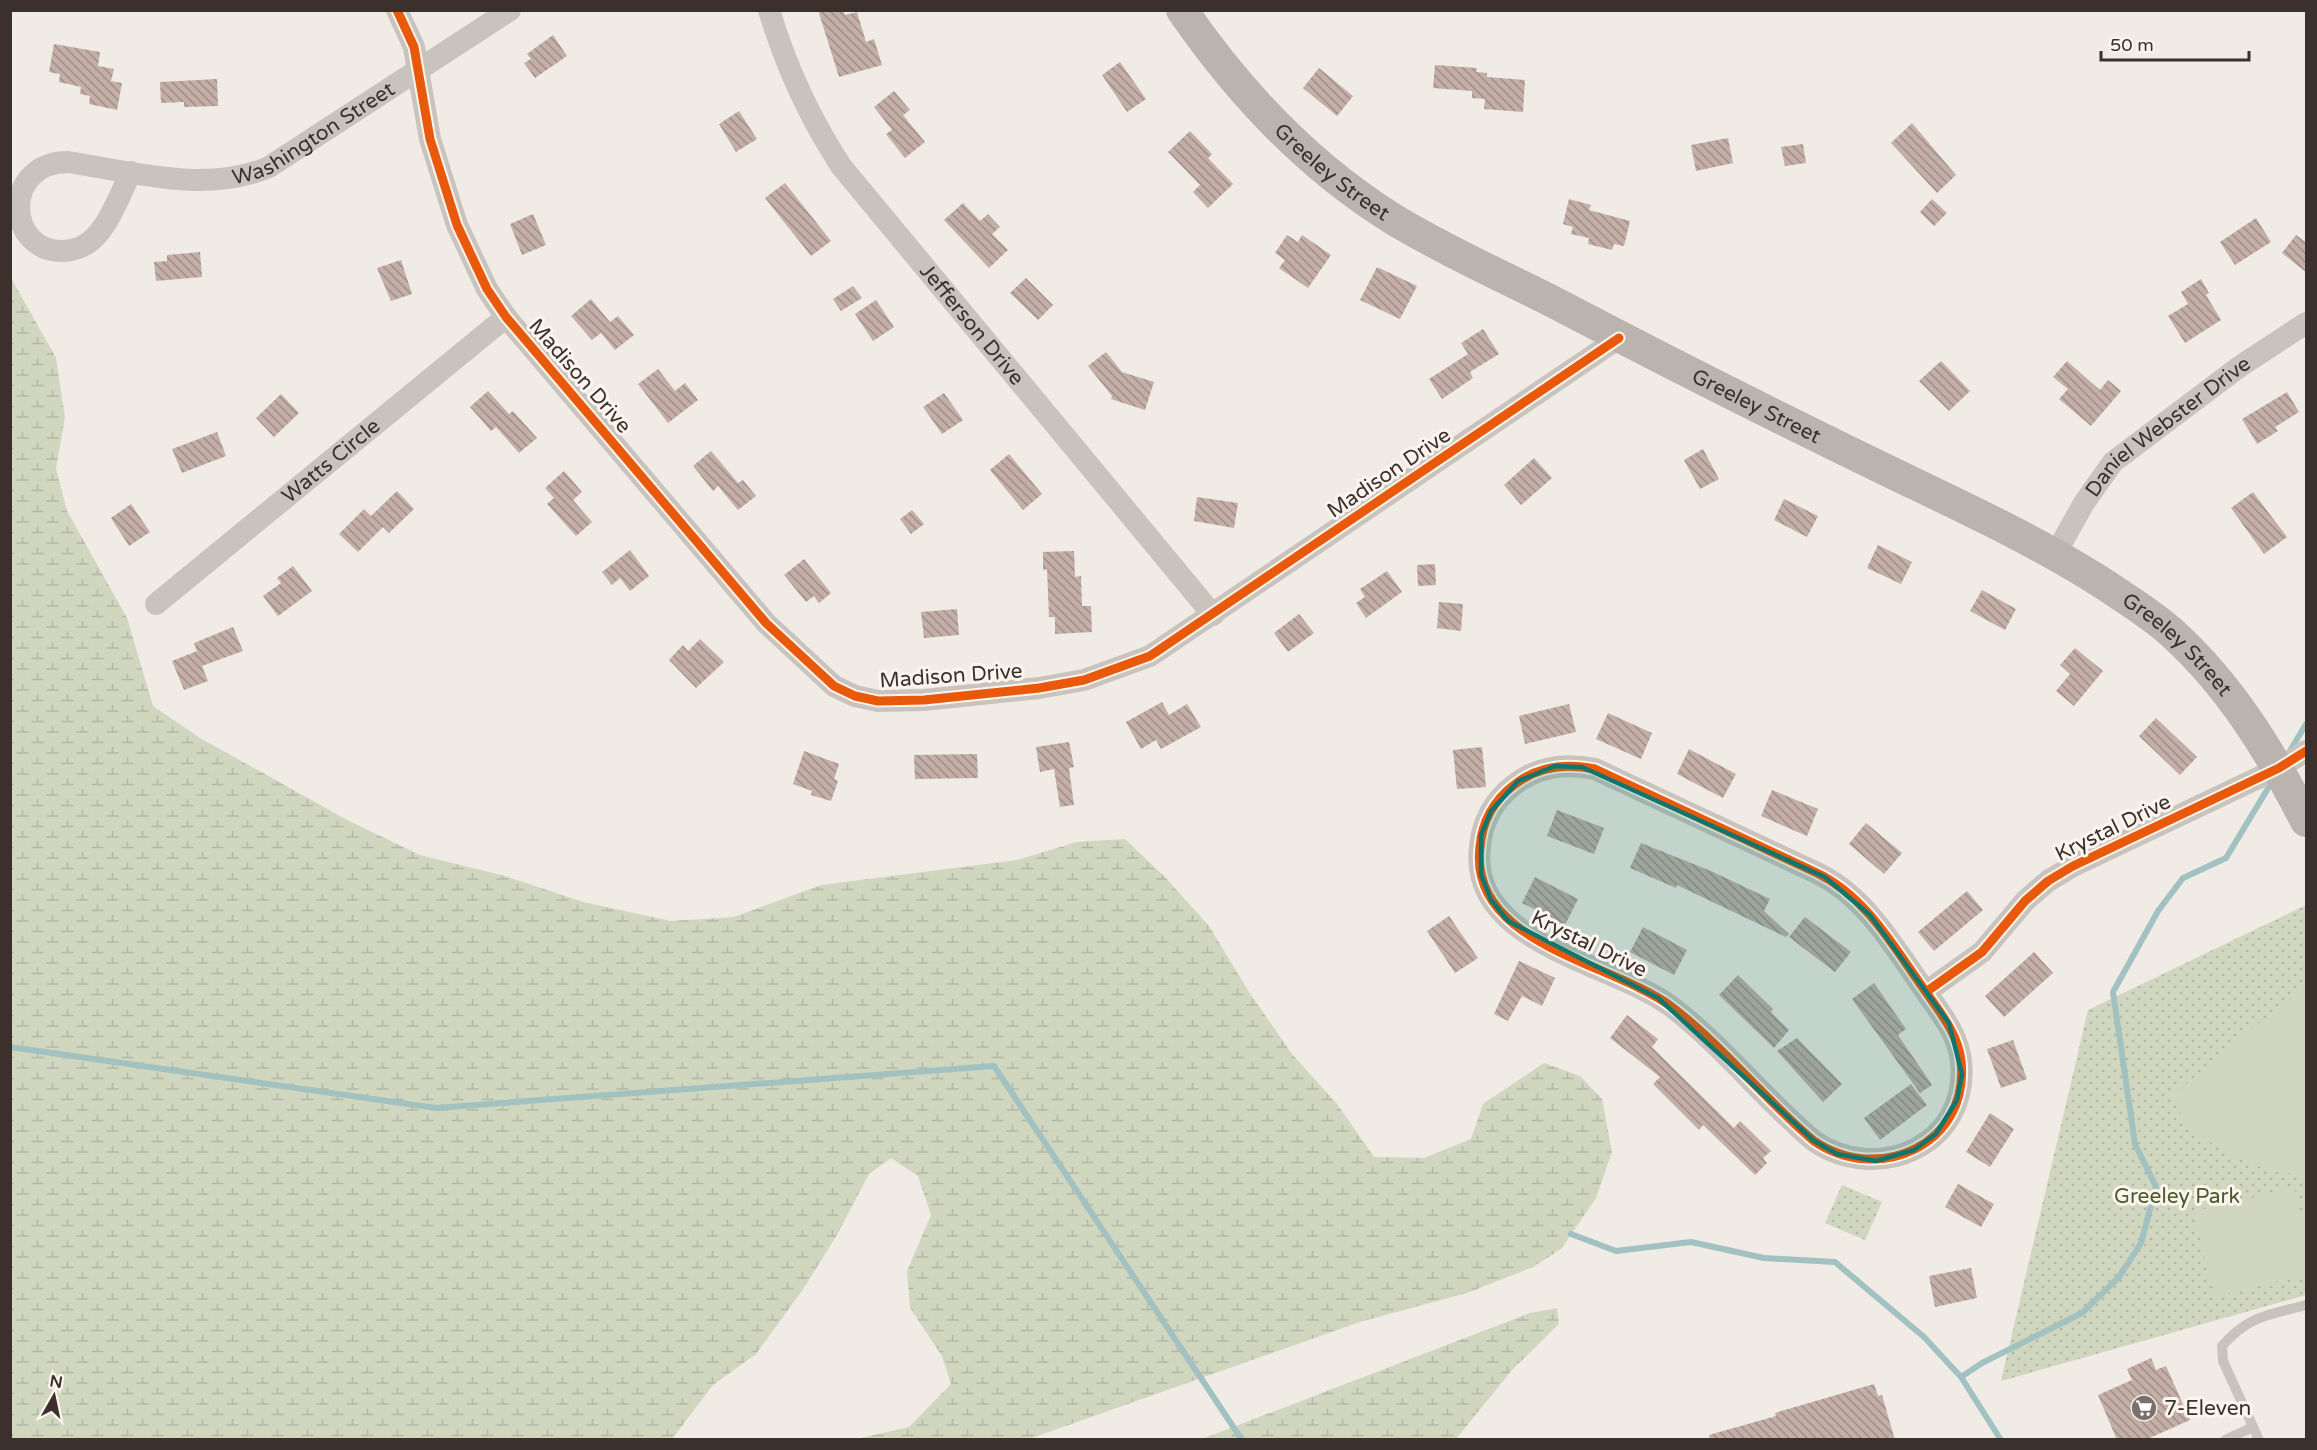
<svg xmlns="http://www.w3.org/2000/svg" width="2317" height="1450" viewBox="0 0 2317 1450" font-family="'Varela Round',sans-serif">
	<defs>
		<pattern id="grass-dots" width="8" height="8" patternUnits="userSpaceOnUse" patternTransform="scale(1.5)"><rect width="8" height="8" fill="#d1d6bf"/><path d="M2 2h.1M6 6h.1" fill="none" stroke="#b4b8a4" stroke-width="1.8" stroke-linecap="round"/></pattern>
		<pattern id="wetland-marsh" width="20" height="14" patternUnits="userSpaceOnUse" patternTransform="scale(1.5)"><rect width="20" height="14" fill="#d1d6bf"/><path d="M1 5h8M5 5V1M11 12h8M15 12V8" fill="none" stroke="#b4b8a4"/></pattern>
		<pattern id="building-back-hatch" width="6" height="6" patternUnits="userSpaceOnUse" patternTransform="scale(1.5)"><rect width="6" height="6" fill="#c3afa7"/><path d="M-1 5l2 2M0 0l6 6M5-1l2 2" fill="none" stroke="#a08f88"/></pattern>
	</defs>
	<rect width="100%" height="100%" fill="#f0ebe5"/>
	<!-- grass -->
	<path fill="url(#grass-dots)" d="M2306,905V1295L2001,1381L2088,1010Z
		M1842,1185L1882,1202L1865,1240L1825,1223Z"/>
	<!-- wetland -->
	<path fill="url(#wetland-marsh)" d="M11,278L56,358L65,418L56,468L67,511L127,618L153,706L200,738L349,821L420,855L505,876L583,902L671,921L734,917L821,885L1017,860L1077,842L1125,839L1166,878L1209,926L1249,992L1292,1054L1337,1104L1374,1157L1424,1158L1471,1139L1483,1104L1544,1063L1580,1076L1602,1099L1612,1152L1596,1198L1561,1249L1533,1267L1467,1293L1360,1322L1029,1439H856L909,1427L951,1384L942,1356L910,1308L907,1271L931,1215L918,1176L891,1158L869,1174L837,1235L804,1288L756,1354L713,1385L672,1439H11Z
		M1557,1308L1559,1324L1512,1370L1456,1439H1202L1530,1313Z"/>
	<!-- garden -->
	<path fill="#d1d6bf" d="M2306,984V1175C2251,1172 2198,1146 2170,1097Z
		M2294,1187L2306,1235V1274L2215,1297L2193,1212Z"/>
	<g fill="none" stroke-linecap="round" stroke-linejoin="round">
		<!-- stream -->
		<path stroke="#a1c2c1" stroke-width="6" d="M2290,751L2306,724
			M10,1047L436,1108L994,1066L1242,1440
			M1571,1234L1616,1251L1691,1242L1764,1258L1835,1262L1924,1337L1961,1377L2001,1440
			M1961,1377L1982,1363L2082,1313L2119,1277L2141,1243L2156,1187L2135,1144L2113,992L2158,911L2183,878L2226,858L2273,780"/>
	</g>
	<!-- building -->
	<path fill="url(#building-back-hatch)" d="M818,10H843L845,15L857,12L866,42L874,39L882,65L839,77Z
		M553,35L567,56L535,78L524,63L531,59L527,54Z
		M54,44L100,52L98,66L114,69L111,81L122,83L117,110L89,104L90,96L80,94L81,87L59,82L60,74L49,72Z
		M1120,62L1146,99L1127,112L1102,75Z
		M1435,65L1477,68L1476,72L1487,73V77L1525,80L1523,112L1484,109L1485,99L1472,98V91L1433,88Z
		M1319,68L1353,96L1337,116L1303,88Z
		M217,79L218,106L184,107V102L161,103L160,82Z
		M894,91L910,110L903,115L925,142L905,158L886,134L892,130L874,107Z
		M739,111L757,139L736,152L719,124Z
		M1912,123L1956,175L1937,193L1891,143Z
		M1190,131L1212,154L1208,158L1233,184L1208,208L1193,192L1200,185L1168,152Z
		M1728,138L1733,163L1696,171L1691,145Z
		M1803,144L1806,163L1785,166L1781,147Z
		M785,183L831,241L811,256L765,198Z
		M1569,199L1591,205L1589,210L1630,221L1624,246L1614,244L1612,250L1588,244L1589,238L1571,234L1573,227L1563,224Z
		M1932,199L1947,213L1934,226L1920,212Z
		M963,203L980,221L988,214L1000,227L992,234L1008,250L989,268L944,220Z
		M533,214L546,245L522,255L510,224Z
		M2256,218L2271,242L2235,265L2220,242Z
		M1287,235L1298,242L1302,235L1331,255L1308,288L1279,268L1285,260L1275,253Z
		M2296,235L2307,243V273L2282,253Z
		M200,252L202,277L156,281L154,262L167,261V255Z
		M401,260L412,294L391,301L377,268Z
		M1377,267L1417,286L1400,319L1360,300Z
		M1026,278L1053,305L1038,320L1010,293Z
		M2201,279L2209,293L2206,295L2221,320L2185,343L2168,316L2188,304L2181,292Z
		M853,286L862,298L841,311L833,299Z
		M591,299L610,322L618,316L634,335L615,350L601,333L592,340L571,316Z
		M876,300L894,327L873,341L855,314Z
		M1483,329L1499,354L1470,372L1473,378L1442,399L1429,379L1468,354L1461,343Z
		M1106,352L1122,372L1154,382L1145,410L1111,399L1112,396L1088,366Z
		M1941,361L1970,391L1949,411L1919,381Z
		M2067,361L2100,390L2108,380L2121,391L2091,426L2059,399L2068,389L2053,377Z
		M658,369L675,391L685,383L698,400L668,423L638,384Z
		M488,391L509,414L513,411L537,438L519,453L496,427L491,431L470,407Z
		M2287,392L2299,412L2275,427L2278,431L2257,444L2242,419Z
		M944,393L963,420L942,434L923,407Z
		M281,394L299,413L274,437L256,418Z
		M217,432L226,456L182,473L172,449Z
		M1703,449L1719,479L1700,489L1684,460Z
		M711,451L738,483L743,480L756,496L738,510L718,486L713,491L693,466Z
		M1009,454L1042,494L1023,510L990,470Z
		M1534,458L1552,478L1521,505L1504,485Z
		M564,471L582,492L573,500L592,522L576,536L547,504L554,498L545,488Z
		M397,491L414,509L389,533L383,527L358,552L339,534L364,509L371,516Z
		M2253,492L2287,537L2264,554L2231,508Z
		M1197,497L1238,503L1234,528L1194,521Z
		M1784,499L1818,516L1807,537L1774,520Z
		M131,504L150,532L129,546L111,518Z
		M912,510L924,524L911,534L900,519Z
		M1878,545L1912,562L1901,584L1867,568Z
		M630,550L649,576L630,591L620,578L612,585L602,572Z
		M1074,551L1075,577L1081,576L1082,606H1091L1092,632L1055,634V617H1049L1047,569L1043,570V552Z
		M804,559L831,593L819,603L814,596L806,602L784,575Z
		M1435,564L1436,585L1418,586L1417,565Z
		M293,566L312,591L278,616L263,596L281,583L277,578Z
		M1387,571L1402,592L1366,618L1356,603L1365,597L1360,589Z
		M1982,590L2016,609L2005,630L1970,611Z
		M1439,602L1463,604L1461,631L1437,628Z
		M957,609L959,635L924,638L921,612Z
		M1299,614L1314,633L1288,652L1274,633Z
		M233,627L243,651L202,666L208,681L184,690L172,661L197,651L194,643Z
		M700,639L724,662L696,688L669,660L683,645L688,651Z
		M2075,648L2103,671L2074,706L2056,691L2070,674L2060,665Z
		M1162,702L1169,715L1187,704L1201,727L1161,749L1156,740L1141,749L1126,722Z
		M1569,704L1576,732L1525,744L1519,716Z
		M1608,713L1652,733L1641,759L1596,739Z
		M2156,718L2197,757L2180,775L2139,736Z
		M1069,742L1074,767L1069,768L1074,805L1060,807L1054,769L1040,772L1036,747Z
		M1482,747L1486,787L1457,789L1453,750Z
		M1689,749L1736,774L1723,798L1677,774Z
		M804,751L839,764L834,779L838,781L831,801L811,795L812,791L793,784Z
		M977,754L978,778L915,779L914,755Z
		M1772,790L1818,809L1807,836L1761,816Z
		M1557,810L1604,828L1594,854L1547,836Z
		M1866,823L1902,853L1884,874L1849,844Z
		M1641,843L1711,871L1770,899L1764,911L1789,934L1786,937L1677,885L1676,888L1630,868Z
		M1535,877L1578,899L1565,925L1522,903Z
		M1967,891L1983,910L1934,951L1918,932Z
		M1449,916L1478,958L1455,973L1427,931Z
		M1805,917L1851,952L1835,972L1789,937Z
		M1643,927L1687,950L1674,975L1630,952Z
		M2034,952L2053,973L2004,1017L1985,996Z
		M1519,961L1555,978L1542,1006L1522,996L1508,1021L1494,1014Z
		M1738,975L1773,1009L1771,1012L1789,1030L1774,1048L1719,995Z
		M1874,983L1906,1029L1898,1035L1932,1085L1920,1093L1852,999Z
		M1627,1015L1658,1039L1652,1047L1734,1128L1740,1121L1771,1151L1763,1158L1767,1163L1755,1175L1703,1125L1699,1130L1653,1084L1660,1077L1610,1038Z
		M1797,1038L1842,1084L1823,1102L1777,1051Z
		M2013,1040L2027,1079L2001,1088L1987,1049Z
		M1911,1084L1927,1105L1880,1140L1864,1118Z
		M1990,1113L2014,1129L1990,1167L1966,1152Z
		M1958,1184L1994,1204L1981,1227L1945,1207Z
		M1971,1268L1977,1298L1935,1307L1929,1276Z
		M2151,1358L2156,1370L2166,1366L2190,1420L2145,1440H2117L2098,1395L2132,1380L2127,1369Z
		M1874,1384L1878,1396L1882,1395L1895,1440H1710L1709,1435L1776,1416L1775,1413Z"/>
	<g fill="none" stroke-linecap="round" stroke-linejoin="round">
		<!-- lane -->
		<path stroke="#c9c3be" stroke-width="10" d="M2225,1440L2253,1427
			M2259,1440L2223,1361L2222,1346C2249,1315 2269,1315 2306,1305"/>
		<!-- street -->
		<g stroke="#c9c3be" stroke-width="22">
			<path d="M397,10L414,47L430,139L457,225L487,289L506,317L766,623L834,686L855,696L878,701L924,700L1039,688L1084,680L1150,656L1619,338"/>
			<path id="s1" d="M769,10C786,67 809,117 841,166L1213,615"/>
			<path id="s2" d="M131,172C121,192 111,220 96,236C88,245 76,250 64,251C5,253 2,162 68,162C133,172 206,194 269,167L510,10"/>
			<path id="s3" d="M2056,553L2084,503L2113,462L2239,367L2306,323"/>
			<path id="s4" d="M156,604L506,317"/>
			<path d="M1926,992C1895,949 1867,897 1817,873L1595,769C1566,763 1538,766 1514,785C1494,800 1482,822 1480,847C1468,944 1612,962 1672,1007C1723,1046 1764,1099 1814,1141C1878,1185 1970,1145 1961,1061C1958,1034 1941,1014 1926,992L1982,952L2025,901L2048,881L2073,866L2279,768L2306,751"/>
		</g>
		<!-- secondary -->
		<path stroke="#bab3ae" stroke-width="32" id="s5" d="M1182,10C1239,93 1308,166 1393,219C1447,252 1507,278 1563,307C1679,368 1795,426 1913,483C1980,515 2045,546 2107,586C2129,601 2151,614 2171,632C2230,685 2270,751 2306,821"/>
		<!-- cycleway casing -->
		<g stroke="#fbf5ee" stroke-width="13">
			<path id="cycleway" d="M397,10L414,47L430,139L457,225L487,289L506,317L766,623L834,686L855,696L878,701L924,700L1039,688L1084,680L1150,656L1619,338
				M1926,992C1895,949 1867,897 1817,873L1595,769C1566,763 1538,766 1514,785C1494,800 1482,822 1480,847C1468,944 1612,962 1672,1007C1723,1046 1764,1099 1814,1141C1878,1185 1970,1145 1961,1061C1958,1034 1941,1014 1926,992L1982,952L2025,901L2048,881L2073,866L2279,768L2306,751"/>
		</g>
		<!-- cycleway -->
		<use href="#cycleway" stroke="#e8590c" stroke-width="9"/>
	</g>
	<!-- marked area -->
	<path fill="#0f766e" fill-opacity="0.2" stroke="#0f766e" stroke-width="4.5" stroke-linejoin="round" d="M1555,766L1582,767L1825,877L1870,915L1949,1023L1962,1074L1957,1100L1936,1134L1914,1150L1876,1161L1837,1154L1814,1141L1658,998L1508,921L1491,900L1481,875V835L1491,811L1518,781Z"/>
	<!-- icons -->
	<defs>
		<g id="supermarket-disc" transform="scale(1.35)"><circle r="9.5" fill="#7a716c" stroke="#fbf5ee"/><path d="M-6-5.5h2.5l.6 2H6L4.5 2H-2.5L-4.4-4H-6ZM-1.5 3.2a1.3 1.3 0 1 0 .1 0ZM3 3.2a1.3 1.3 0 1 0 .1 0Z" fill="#fff"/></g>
	</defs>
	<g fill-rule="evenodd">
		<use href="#supermarket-disc" x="2144" y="1408"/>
	</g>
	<g text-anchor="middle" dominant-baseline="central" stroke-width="6" stroke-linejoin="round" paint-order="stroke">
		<!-- street labels -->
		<g font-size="21" fill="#3b302b" stroke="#fbf5ee">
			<text stroke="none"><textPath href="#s2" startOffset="513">Washington Street</textPath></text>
			<text stroke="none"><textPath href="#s5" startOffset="222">Greeley Street</textPath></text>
			<text stroke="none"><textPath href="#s1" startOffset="378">Jefferson Drive</textPath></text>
			<text transform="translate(580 376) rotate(49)">Madison Drive</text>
			<text stroke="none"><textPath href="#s5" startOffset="708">Greeley Street</textPath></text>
			<text stroke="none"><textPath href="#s3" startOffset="172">Daniel Webster Drive</textPath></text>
			<text stroke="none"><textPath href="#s4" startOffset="226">Watts Circle</textPath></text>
			<text transform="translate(1389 473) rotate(-34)">Madison Drive</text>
			<text stroke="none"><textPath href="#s5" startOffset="1194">Greeley Street</textPath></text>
			<text transform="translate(951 676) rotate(-4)">Madison Drive</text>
			<text transform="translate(2113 828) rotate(-26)">Krystal Drive</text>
			<text transform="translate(1589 944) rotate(26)">Krystal Drive</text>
		</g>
		<!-- park labels -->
		<g font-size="21" fill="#4a5a2e" stroke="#fbf5ee">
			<text x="2177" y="1196">Greeley Park</text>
		</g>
		<!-- poi labels -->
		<g font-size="21" fill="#3b302b" stroke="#fbf5ee" text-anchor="start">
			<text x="2164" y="1408">7-Eleven</text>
		</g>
	</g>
	<!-- border -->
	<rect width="2317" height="1450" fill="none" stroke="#3b302b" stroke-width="24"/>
	<!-- north arrow -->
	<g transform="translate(54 1396) rotate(9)" stroke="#fbf5ee" stroke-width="4.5" paint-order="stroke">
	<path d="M0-4.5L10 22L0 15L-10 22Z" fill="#3b302b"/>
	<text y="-9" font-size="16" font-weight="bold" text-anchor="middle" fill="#3b302b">N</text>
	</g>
	<!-- scale -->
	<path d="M2101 51v9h148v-9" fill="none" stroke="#3b302b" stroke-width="3"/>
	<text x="2110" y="51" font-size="18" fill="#3b302b" stroke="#fbf5ee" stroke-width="4.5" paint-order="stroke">50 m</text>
</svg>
